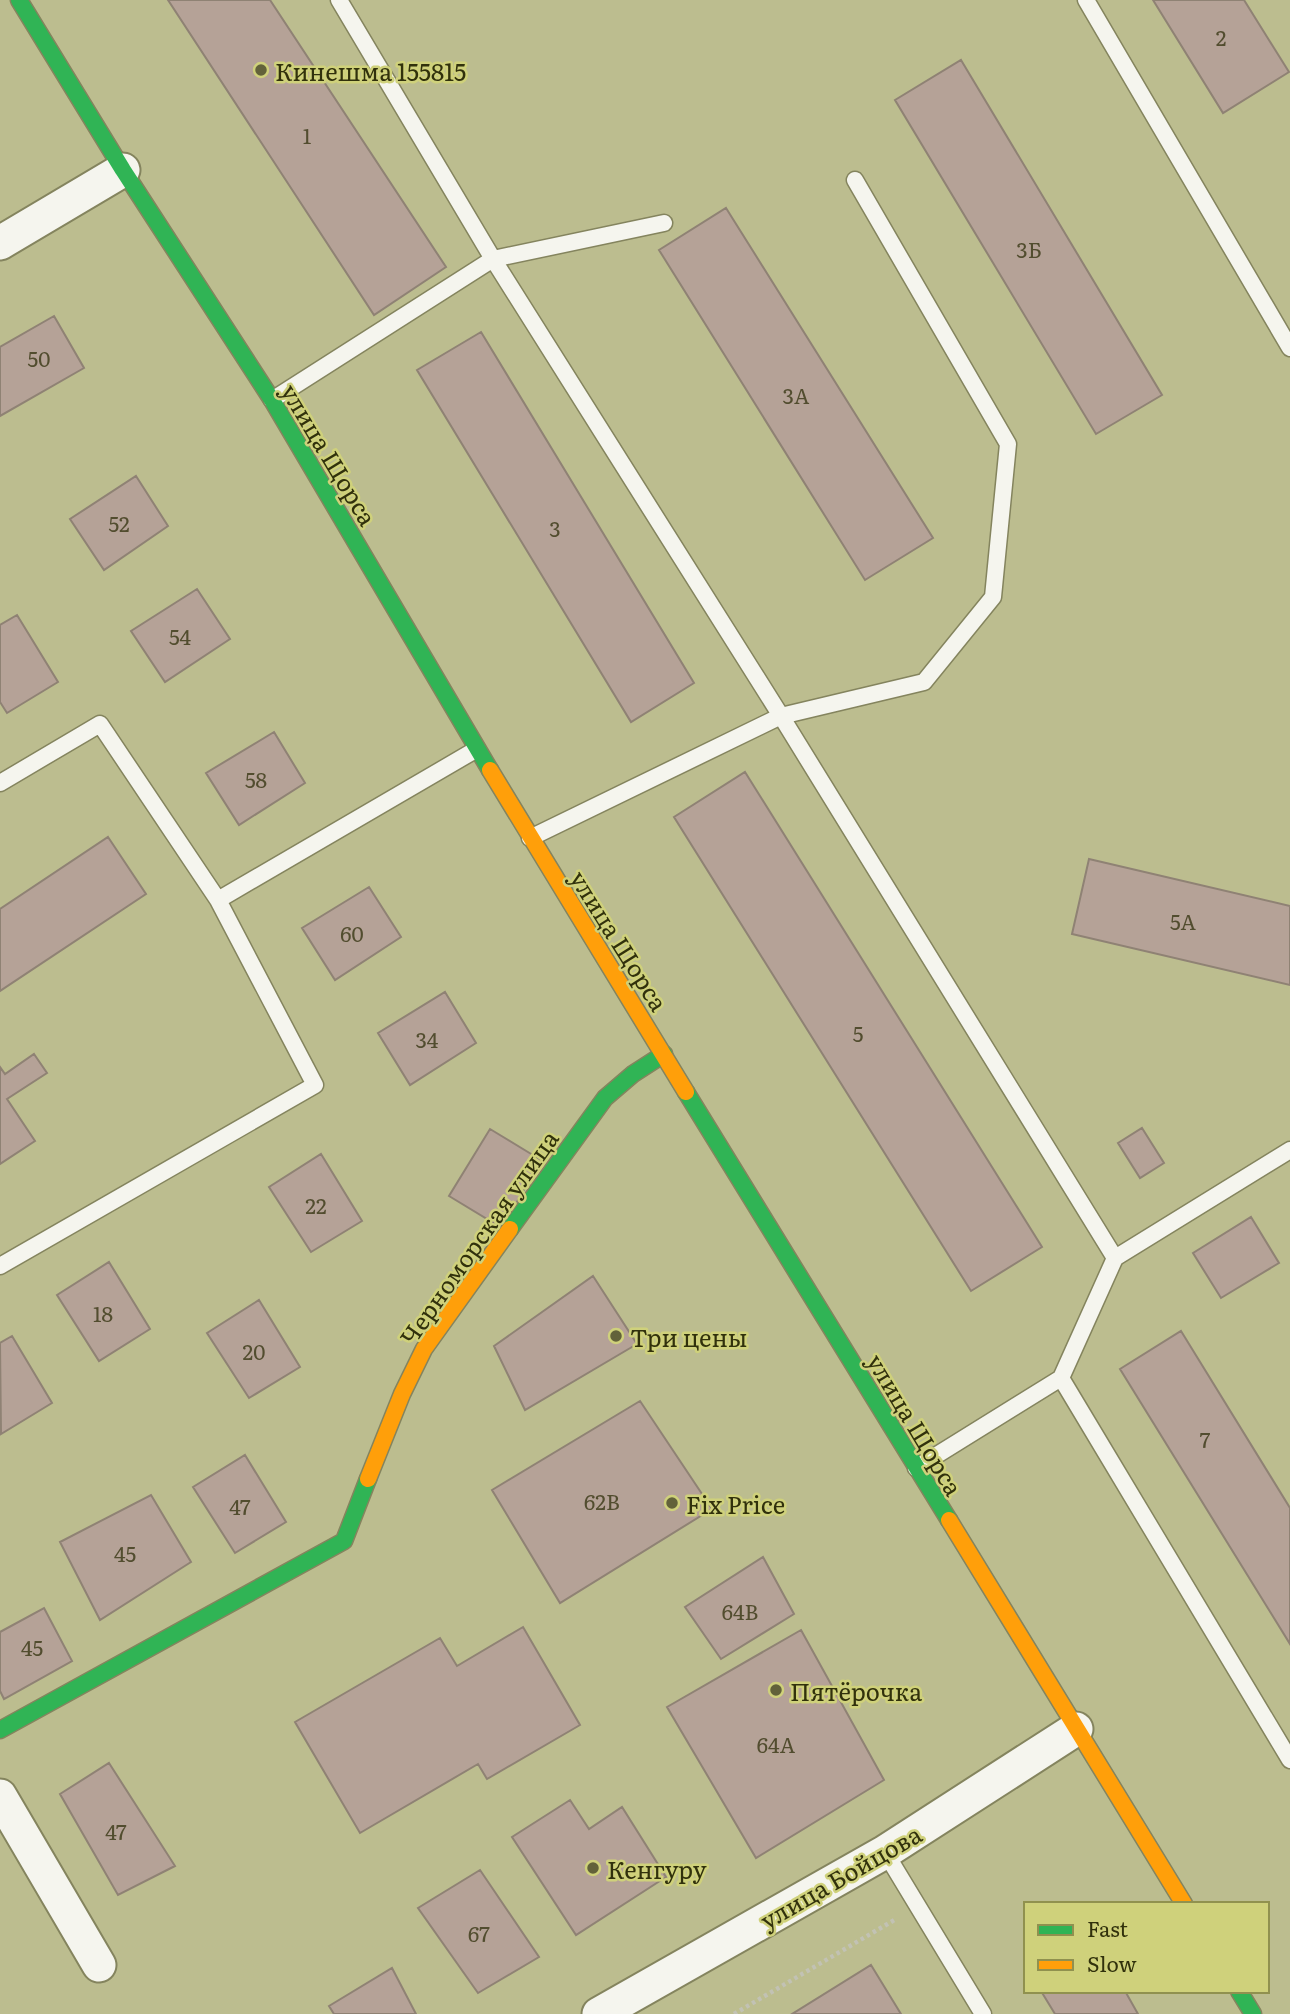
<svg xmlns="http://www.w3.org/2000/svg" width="1290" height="2014" viewBox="0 0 1290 2014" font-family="Literata,serif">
	<rect width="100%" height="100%" fill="#bcbd8f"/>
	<!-- building -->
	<path fill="#b5a297" stroke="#8f8274" stroke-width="2" d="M168,0H270L446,267L374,315Z
		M1153,0H1244L1289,72L1223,113Z
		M961,60L1162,395L1096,434L895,100Z
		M726,208L933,538L865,580L659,250Z
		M54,316L84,368L0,416V347Z
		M481,332L694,683L631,722L417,370Z
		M136,476L168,526L104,570L70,519Z
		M197,589L230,639L165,682L131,631Z
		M17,615L58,682L7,713L0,702V625Z
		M274,732L305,783L239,825L206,773Z
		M745,772L1042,1247L971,1291L674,817Z
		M108,837L146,894L0,991V909Z
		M1089,859L1290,906V985L1072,934Z
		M369,887L401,937L335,980L302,928Z
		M445,992L476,1043L410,1085L378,1033Z
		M34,1054L47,1073L7,1099L35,1141L0,1164V1067L5,1074Z
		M1142,1128L1164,1163L1140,1178L1118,1143Z
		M490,1129L541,1160L502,1228L449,1196Z
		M321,1154L362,1221L311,1252L269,1187Z
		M1251,1217L1279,1263L1221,1298L1193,1253Z
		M109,1262L150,1329L99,1361L57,1295Z
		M593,1276L637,1344L525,1410L494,1346Z
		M259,1300L300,1367L249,1398L207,1333Z
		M1181,1331L1290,1508V1644L1120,1369Z
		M12,1336L52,1403L1,1434L0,1343Z
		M640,1401L712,1509L560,1603L492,1490Z
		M245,1455L286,1522L235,1553L193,1487Z
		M151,1495L191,1562L100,1620L60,1542Z
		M763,1557L794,1614L721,1659L685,1607Z
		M44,1608L72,1661L4,1699L0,1691V1632Z
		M523,1627L580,1725L487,1779L478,1764L360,1833L295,1722L440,1638L457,1666Z
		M801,1630L884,1780L756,1858L667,1707Z
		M109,1763L175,1866L118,1895L60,1794Z
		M570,1800L589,1829L622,1807L666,1877L576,1935L512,1837Z
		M480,1870L539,1957L478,1993L418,1908Z
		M871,1965L901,2014H792Z
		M392,1968L416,2014H334L329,2006Z
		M1041,1991H1125L1138,2014H1055Z"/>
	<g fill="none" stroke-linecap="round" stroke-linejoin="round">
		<!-- lane casing -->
		<g stroke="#84845e" stroke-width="19">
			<path id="lane" d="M339,0L493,259L781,716L1115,1258
				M1086,0L1290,348
				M272,400L493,259L664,223
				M0,783L100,724L218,900L477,749
				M530,838L781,716L924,682L993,597L1008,444L855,180
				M0,1266L315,1085L218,900
				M1061,1378L1115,1258L1290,1150
				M916,1468L1061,1378L1290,1760
				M885,1852L983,2014"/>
		</g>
		<!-- street casing -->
		<g stroke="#84845e" stroke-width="37">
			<path id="street" d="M0,243L123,170
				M0,1796L99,1965
				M599,2014L885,1852L1076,1729"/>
		</g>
		<!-- fast casing -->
		<g stroke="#84845e" stroke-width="19">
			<path id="fast" d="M19,0L123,170L272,400L490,770
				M686,1092L949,1520
				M510,1229L605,1098L633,1074L664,1054
				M0,1730L344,1541L368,1479
				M1239,1991L1253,2014"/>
		</g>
		<!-- slow casing -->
		<g stroke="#84845e" stroke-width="19">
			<path id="slow" d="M490,770L686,1092
				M368,1479L402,1394L424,1349L510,1229
				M949,1520L1184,1904"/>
		</g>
		<!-- path -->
		<path stroke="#c2c2b4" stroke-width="4.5" stroke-dasharray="3.5 3.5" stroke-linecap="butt" d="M734,2014L896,1919"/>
		<!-- lane -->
		<use href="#lane" stroke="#f5f5ee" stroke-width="16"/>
		<!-- street -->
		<use href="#street" stroke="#f5f5ee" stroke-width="33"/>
		<!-- fast -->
		<use href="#fast" stroke="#30b455" stroke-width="16"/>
		<!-- slow -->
		<use href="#slow" stroke="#ff9f0a" stroke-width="16"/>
	</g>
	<!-- markers -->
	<g fill="#62623a" stroke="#cfd17b" stroke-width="2.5">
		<circle cx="261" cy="70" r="7"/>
		<circle cx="616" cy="1336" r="7"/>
		<circle cx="672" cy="1503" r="7"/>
		<circle cx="776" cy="1690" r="7"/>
		<circle cx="593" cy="1868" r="7"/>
	</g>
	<g text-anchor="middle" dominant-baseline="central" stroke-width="5" stroke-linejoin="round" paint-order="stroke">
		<!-- number labels -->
		<g font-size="21" fill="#524d2f">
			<text x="1221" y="36">2</text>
			<text x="307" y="134">1</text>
			<text x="1029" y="248">3Б</text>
			<text x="39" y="357">50</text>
			<text x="796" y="394">3А</text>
			<text x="119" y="522">52</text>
			<text x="555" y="527">3</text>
			<text x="180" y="635">54</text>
			<text x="256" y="778">58</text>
			<text x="1183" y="920">5А</text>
			<text x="352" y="932">60</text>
			<text x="858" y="1032">5</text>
			<text x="427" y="1038">34</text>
			<text x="316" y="1204">22</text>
			<text x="103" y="1312">18</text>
			<text x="254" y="1350">20</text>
			<text x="1205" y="1438">7</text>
			<text x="602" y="1500">62В</text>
			<text x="240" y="1505">47</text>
			<text x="125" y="1552">45</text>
			<text x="740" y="1610">64В</text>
			<text x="32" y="1646">45</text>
			<text x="776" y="1743">64А</text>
			<text x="116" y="1830">47</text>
			<text x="479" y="1932">67</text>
		</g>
		<!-- poi labels -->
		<g font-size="24" fill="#31310c" stroke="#cfd17b" text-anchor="start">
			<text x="275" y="70">Кинешма 155815</text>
			<text x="630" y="1336">Три цены</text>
			<text x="686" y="1503">Fix Price</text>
			<text x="790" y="1690">Пятёрочка</text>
			<text x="607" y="1868">Кенгуру</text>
		</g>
		<!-- street labels -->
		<g font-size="24" fill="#31310c" stroke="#cfd17b">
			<text transform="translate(330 454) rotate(59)">улица Щорса</text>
			<text transform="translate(620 940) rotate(58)">улица Щорса</text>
			<text transform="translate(478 1237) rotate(-55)">Черноморская улица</text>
			<text transform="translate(916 1424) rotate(59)">улица Щорса</text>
			<text transform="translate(840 1876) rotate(-30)">улица Бойцова</text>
		</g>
	</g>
	<!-- legend -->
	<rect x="1024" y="1902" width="245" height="91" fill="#cfd17b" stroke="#90914f" stroke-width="2"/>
	<rect x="1038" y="1925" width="35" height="10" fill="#30b455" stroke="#90914f" stroke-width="2"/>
	<text x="1087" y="1937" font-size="21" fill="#31310c">Fast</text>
	<rect x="1038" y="1960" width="35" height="10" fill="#ff9f0a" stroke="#90914f" stroke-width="2"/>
	<text x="1087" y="1972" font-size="21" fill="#31310c">Slow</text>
</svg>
